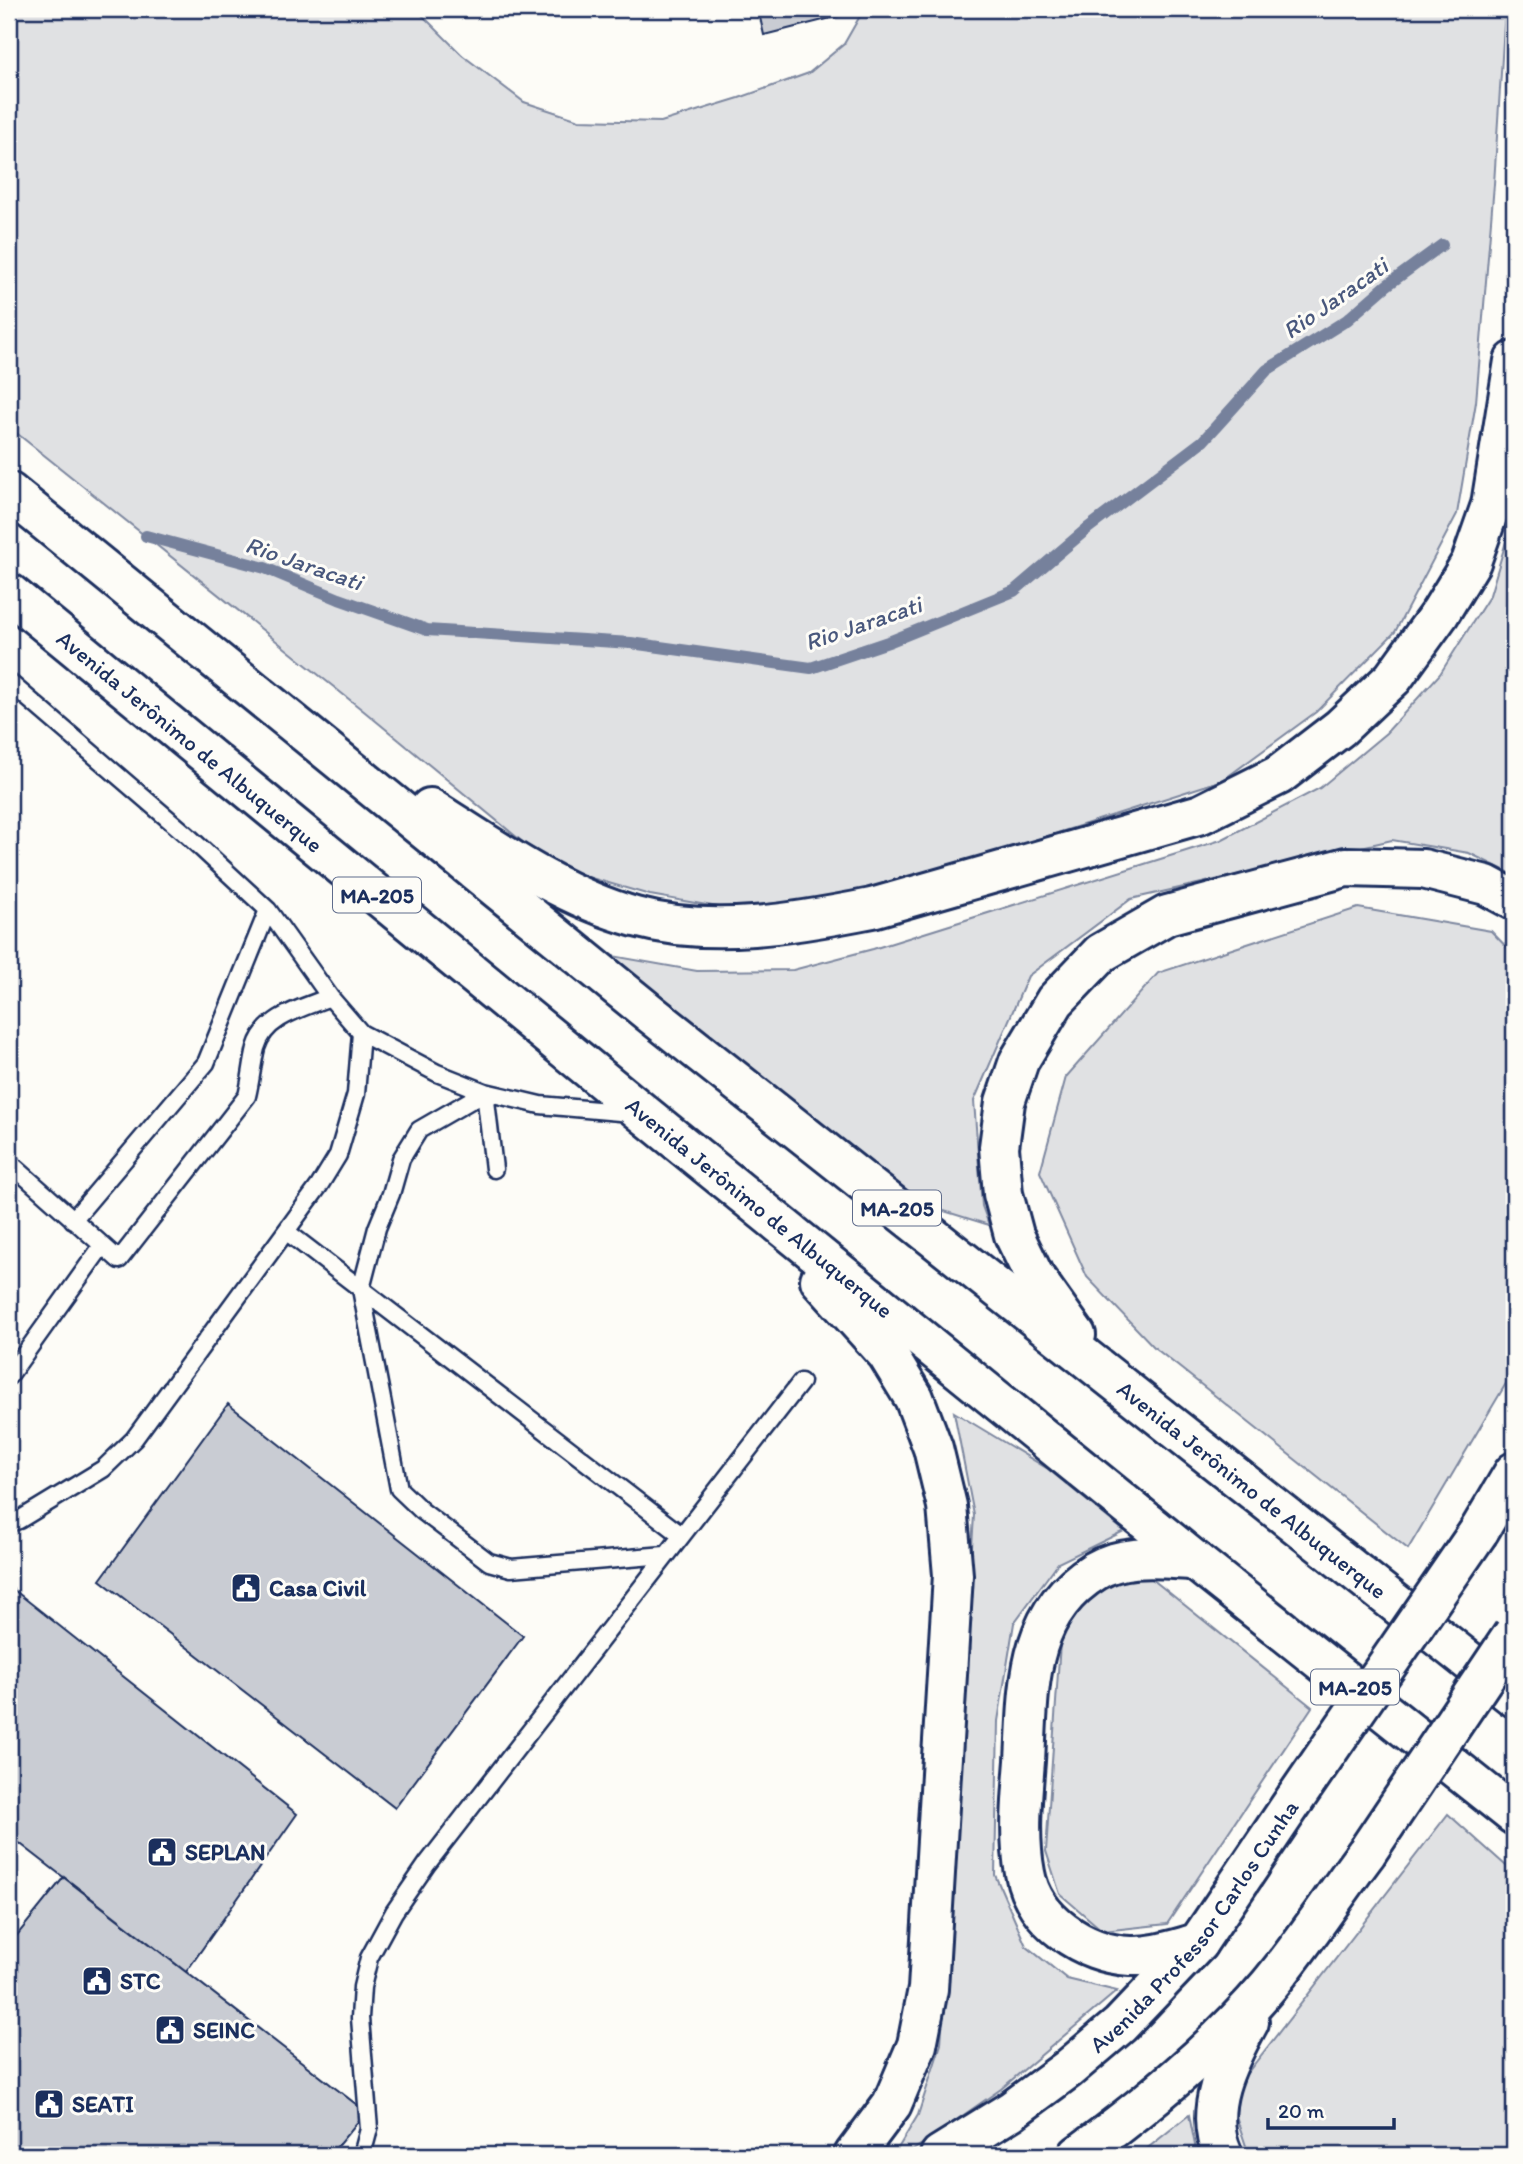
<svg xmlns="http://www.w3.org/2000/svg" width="1523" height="2164" viewBox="0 0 1523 2164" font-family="Itim,sans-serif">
	<rect width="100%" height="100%" fill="#fdfcf7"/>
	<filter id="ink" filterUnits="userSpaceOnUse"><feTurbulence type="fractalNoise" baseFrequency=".0143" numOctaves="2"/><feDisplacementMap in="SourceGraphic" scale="14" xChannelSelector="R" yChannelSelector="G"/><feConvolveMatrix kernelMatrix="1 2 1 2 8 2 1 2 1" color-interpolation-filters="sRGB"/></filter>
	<g filter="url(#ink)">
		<!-- green -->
		<path fill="#e0e1e3" stroke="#7e88a0" stroke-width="2" d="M9,9H416L462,55L524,102L579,120L661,122L739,98L809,73L844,44L864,9H1505L1494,184L1476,402L1457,514L1395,632L1316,712L1223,780L898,884L810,905L735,910L650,895L553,867L365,712L9,427Z
			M1514,515V875L1469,853L1392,840L1131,899L1028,976L974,1101L982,1206L989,1225L873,1189L602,954L697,971L793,970L873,949L1221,840L1320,788L1386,733L1440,674L1490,595Z
			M1358,908L1491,931L1514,955V1370L1408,1549L1155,1348L1087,1277L1040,1172L1066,1077L1158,973Z
			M954,1412L1048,1469L1124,1531L1058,1563L1014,1623L998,1721L995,1875L1026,1946L1067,1979L1117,1991L1001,2089L906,2155H894L918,2115L941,2044L974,1515Z
			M1137,1567L1312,1707L1167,1924L1103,1931L1060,1894L1046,1851L1062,1613Z
			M1448,1814L1514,1873V2155H1249L1236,2116L1238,2085Z
			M1189,2115L1197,2155H1139Z"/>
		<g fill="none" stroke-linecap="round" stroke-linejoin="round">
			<!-- stream -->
			<path stroke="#76819c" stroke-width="12" d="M146,536L265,568L339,599L427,630L631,643L811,668L891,641L1014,591L1088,528L1203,441L1267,370L1347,320L1386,286L1442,245"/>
		</g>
		<!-- building -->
		<path fill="#c9ccd3" stroke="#1b2f5e" stroke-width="2" d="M758,9H841L843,15L764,35Z
			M228,1404L523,1636L395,1808L100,1580Z
			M9,1586L297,1814L186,1972L9,1835Z
			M64,1877L366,2112L330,2155H24L9,2143V1945Z"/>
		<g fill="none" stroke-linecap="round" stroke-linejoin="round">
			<!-- service casing -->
			<g stroke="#1b2f5e" stroke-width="21">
				<path id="service" d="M9,682L187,835L268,910L330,997L361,1033L437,1073L485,1092L540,1105L631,1113
					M9,1162L119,1260L247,1096C251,1080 252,1064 256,1048C265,1016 303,1008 330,997
					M494,1169L485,1092L419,1130L401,1159L391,1194L377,1228L361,1289L399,1489L422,1511L489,1562L511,1568L665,1555
					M73,1220L206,1063L268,910
					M287,1232L680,1534
					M9,1376L102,1246
					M9,1523L19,1520L103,1469L134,1439L319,1186L338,1155L356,1094L361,1033
					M362,2155L369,2129L360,2018L362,1987L369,1958L394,1912L427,1864L801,1382"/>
			</g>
			<!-- primary casing -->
			<g stroke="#1b2f5e" stroke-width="44">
				<g id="primary">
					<path id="s1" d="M9,492L651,1014L1514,1697"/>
					<path id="s2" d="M9,593L644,1114L1194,1560L1514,1815"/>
					<path d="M430,808C495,849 560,896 635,917C712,938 796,923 872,908L1201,814L1279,775L1340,728L1393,678L1440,613L1471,562L1491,505L1514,361"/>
					<path d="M820,1280L887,1354L914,1398L933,1448L947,1506L953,1575L928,1989L917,2045L892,2104L854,2155"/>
					<path d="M1076,1335L1034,1276L1014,1235L1003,1194L999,1147L1005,1102L1019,1061L1055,1001L1101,953L1167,915L1346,867L1423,869L1486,885L1514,900"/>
					<path d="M1479,1531L1514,1472"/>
					<path d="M1194,1560C1162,1559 1124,1553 1095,1571C1025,1614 1029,1689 1025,1761C1022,1799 1018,1836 1025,1873C1033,1920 1084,1954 1130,1956C1153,1957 1175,1949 1198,1943"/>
					<path id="s3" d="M940,2155L1011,2111L1068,2069L1120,2025L1198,1943L1295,1799"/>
					<path d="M1078,2155C1146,2105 1214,2050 1269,1985C1304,1943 1334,1896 1367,1852"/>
					<path d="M1223,2155C1202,2110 1227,2062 1249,2022"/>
				</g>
			</g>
			<!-- service -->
			<use href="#service" stroke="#fdfcf7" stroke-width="16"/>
			<!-- primary -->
			<use href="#primary" stroke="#fdfcf7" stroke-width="38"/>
			<!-- primary-bridge casing -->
			<g stroke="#1b2f5e" stroke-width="44" stroke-linecap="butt">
				<path id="primary-bridge" d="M1295,1799L1479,1531
					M1367,1852L1514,1633"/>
			</g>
			<!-- primary-bridge -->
			<use href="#primary-bridge" stroke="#fdfcf7" stroke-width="38"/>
		</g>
	</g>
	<!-- icons -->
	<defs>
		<g id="civic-square" transform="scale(1.575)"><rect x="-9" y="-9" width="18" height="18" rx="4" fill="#1b2f5e" stroke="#fdfcf7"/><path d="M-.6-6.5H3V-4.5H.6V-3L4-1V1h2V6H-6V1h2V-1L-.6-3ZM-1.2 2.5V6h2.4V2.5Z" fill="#fff"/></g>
	</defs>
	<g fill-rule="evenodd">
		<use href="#civic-square" x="246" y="1588"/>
		<use href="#civic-square" x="162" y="1852"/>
		<use href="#civic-square" x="97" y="1981"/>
		<use href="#civic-square" x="170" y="2030"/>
		<use href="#civic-square" x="49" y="2104"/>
	</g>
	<g text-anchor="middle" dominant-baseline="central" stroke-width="6" stroke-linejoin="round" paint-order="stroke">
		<!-- shield labels -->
		<g fill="#fdfcf7" stroke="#5f6c8c" stroke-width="2">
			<rect x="333" y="877.5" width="88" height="35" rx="5"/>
			<rect x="853" y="1190.5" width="88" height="35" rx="5"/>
			<rect x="1311" y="1669.5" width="88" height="35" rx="5"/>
		</g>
		<g font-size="21" font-weight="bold" fill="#1b2f5e">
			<text x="377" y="895">MA-205</text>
			<text x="897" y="1208">MA-205</text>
			<text x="1355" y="1687">MA-205</text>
		</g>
		<!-- street labels -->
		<g font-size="23" fill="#1b2f5e" stroke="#fdfcf7">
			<text stroke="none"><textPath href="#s2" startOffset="234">Avenida Jerônimo de Albuquerque</textPath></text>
			<text stroke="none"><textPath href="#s2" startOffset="970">Avenida Jerônimo de Albuquerque</textPath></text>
			<text stroke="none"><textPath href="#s1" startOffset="1594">Avenida Jerônimo de Albuquerque</textPath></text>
			<text stroke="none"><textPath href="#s3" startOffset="346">Avenida Professor Carlos Cunha</textPath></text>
		</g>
		<!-- poi labels -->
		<g font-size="23" font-weight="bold" fill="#1b2f5e" stroke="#fdfcf7" text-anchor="start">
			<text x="269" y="1588">Casa Civil</text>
			<text x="185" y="1852">SEPLAN</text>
			<text x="120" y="1981">STC</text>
			<text x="193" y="2030">SEINC</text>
			<text x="72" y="2104">SEATI</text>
		</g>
		<!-- water labels -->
		<g font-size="24" font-style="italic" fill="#49587d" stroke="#fdfcf7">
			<text transform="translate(1335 298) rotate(-35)">Rio Jaracati</text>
			<text transform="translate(304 563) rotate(19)">Rio Jaracati</text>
			<text transform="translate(863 623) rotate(-19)">Rio Jaracati</text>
		</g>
	</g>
	<!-- margin -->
	<rect width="1523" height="2164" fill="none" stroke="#fdfcf7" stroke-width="35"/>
	<rect x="18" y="18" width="1488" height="2129" fill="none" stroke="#1b2f5e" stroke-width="2.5" filter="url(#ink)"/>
	<!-- scale -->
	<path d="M1268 2118v10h126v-10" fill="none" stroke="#1b2f5e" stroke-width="3.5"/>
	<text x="1278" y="2118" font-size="21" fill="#1b2f5e" stroke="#fdfcf7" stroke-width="5" paint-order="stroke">20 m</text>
</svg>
